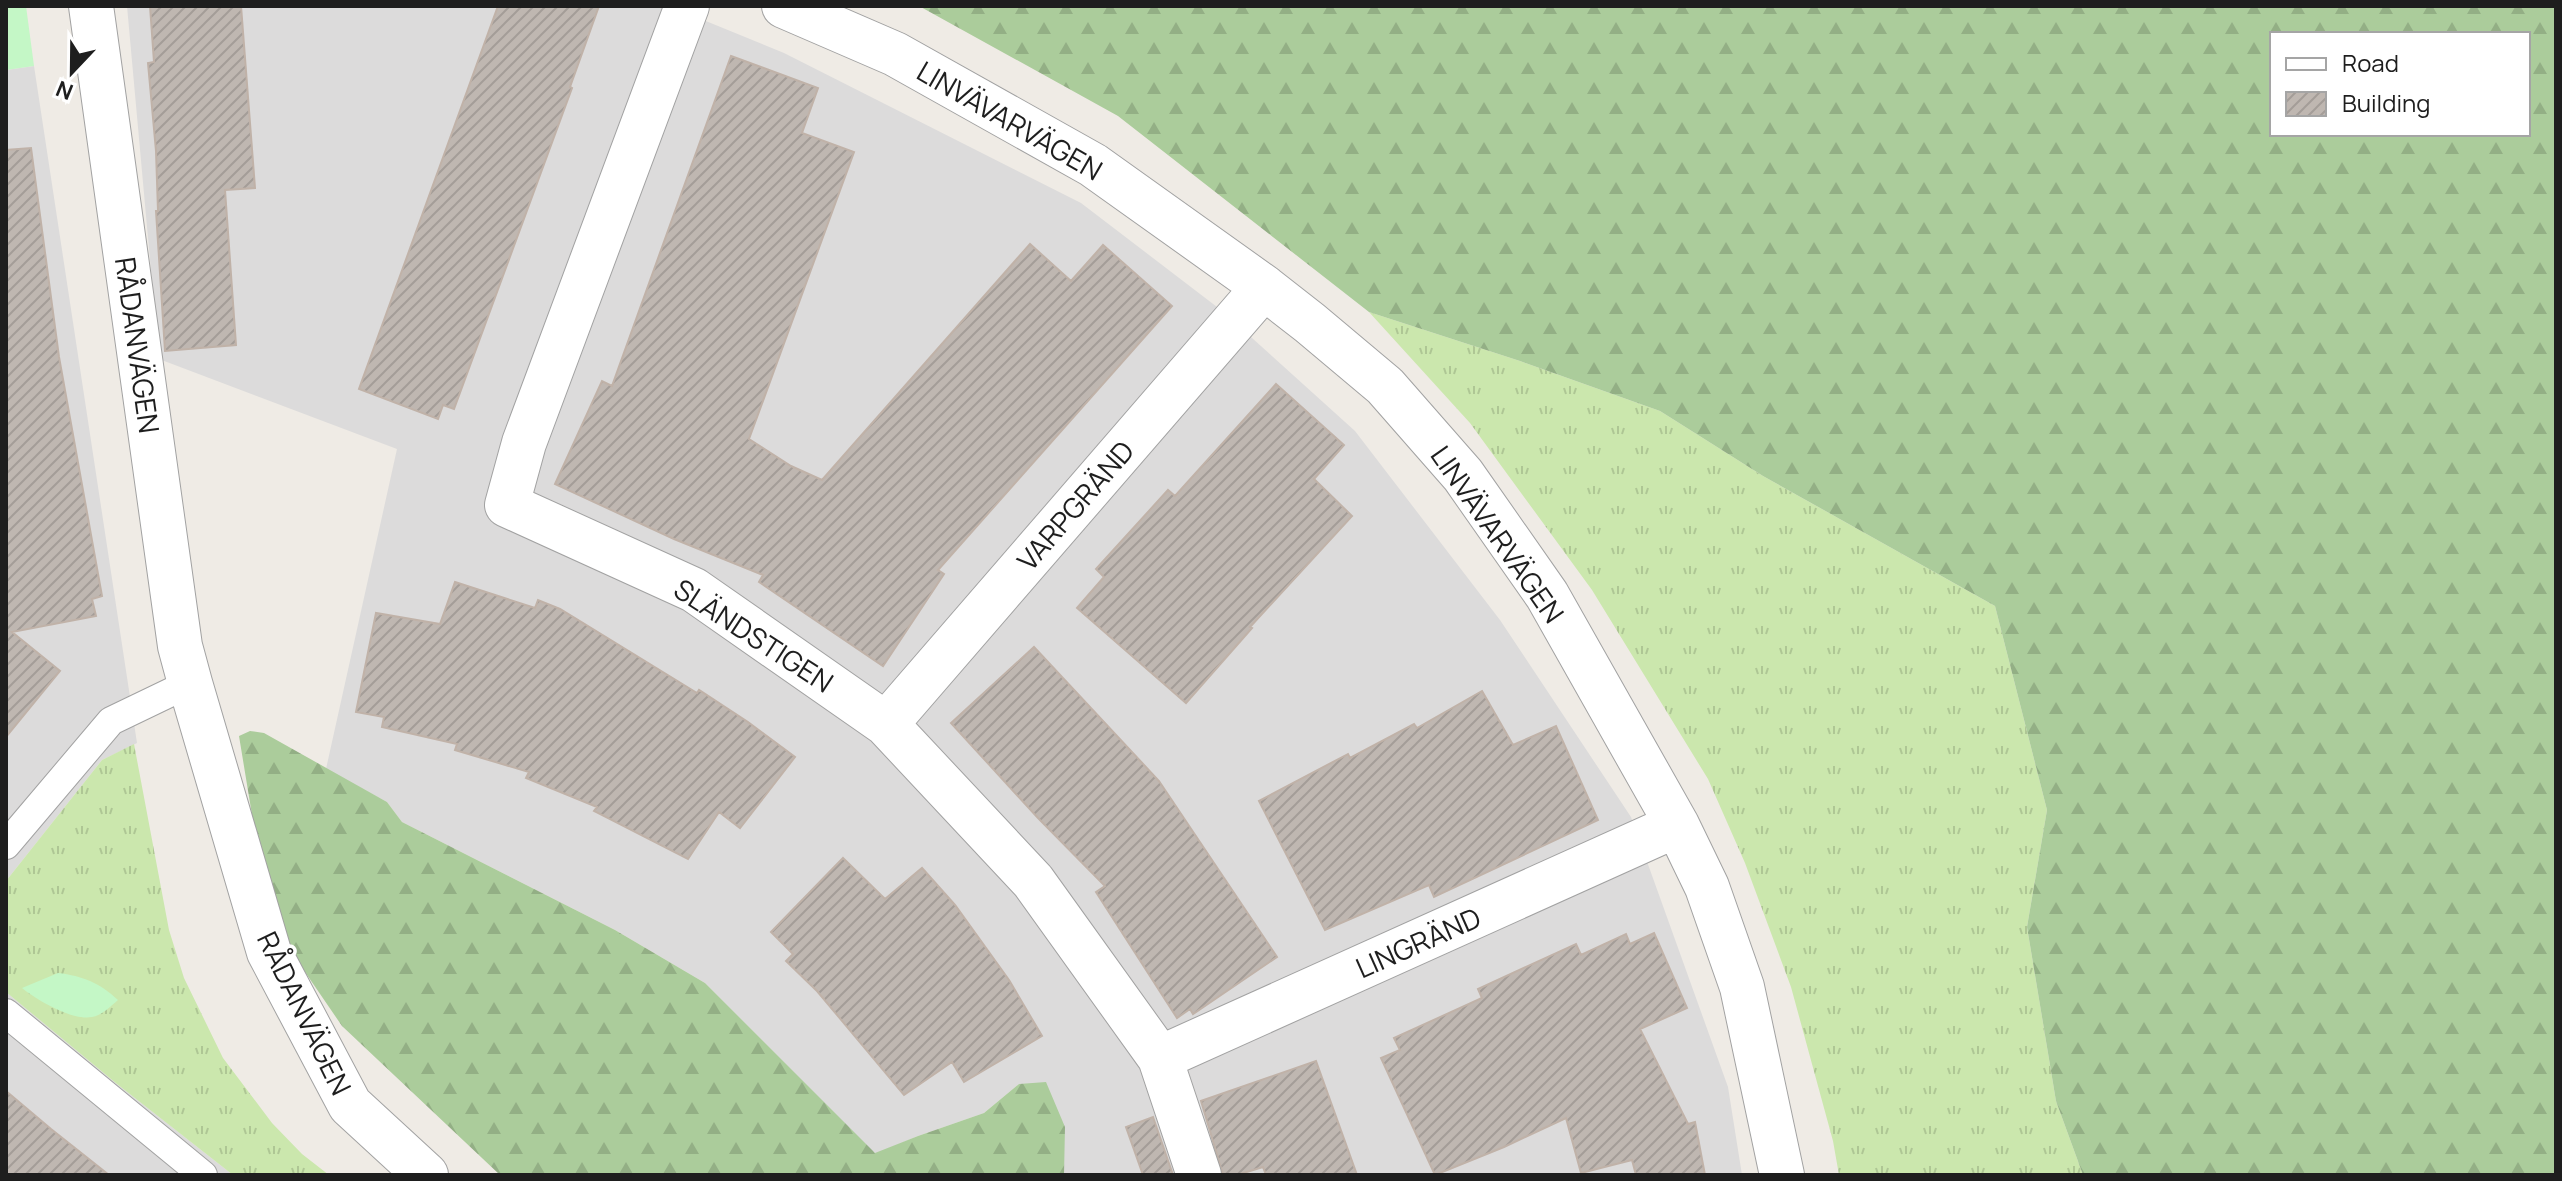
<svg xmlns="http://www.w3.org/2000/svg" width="2562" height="1181" viewBox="0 0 2562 1181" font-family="Manrope,sans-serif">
	<defs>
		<pattern id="grass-tufts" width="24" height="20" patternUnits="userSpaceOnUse" patternTransform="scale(2)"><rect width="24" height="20" fill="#cbe7ad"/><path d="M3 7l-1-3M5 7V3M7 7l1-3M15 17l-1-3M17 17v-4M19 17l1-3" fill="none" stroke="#aec694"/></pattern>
		<pattern id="forest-firs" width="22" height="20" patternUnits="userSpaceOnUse" patternTransform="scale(2)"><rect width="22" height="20" fill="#abcc9b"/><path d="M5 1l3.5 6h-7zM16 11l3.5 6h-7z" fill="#93af85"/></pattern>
		<pattern id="building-hatch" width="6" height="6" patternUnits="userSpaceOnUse" patternTransform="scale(2)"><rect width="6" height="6" fill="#bfb7b1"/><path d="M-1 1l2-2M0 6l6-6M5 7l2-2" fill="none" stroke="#a49d98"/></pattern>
	</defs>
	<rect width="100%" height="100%" fill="#efebe5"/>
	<!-- residential -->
	<path fill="#dcdbdb" d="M127,6H669L784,53L1081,203L1221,310L1355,431L1500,620L1631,817L1728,1087L1742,1175H1064L1063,1164L1019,1084L984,1113L918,1136L875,1154L705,983L615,930L402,822L387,802L326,769L397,449L159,359Z
		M34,66L137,743L102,760L6,881V70Z
		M6,992L117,1084L233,1175H6Z"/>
	<!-- grass -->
	<path fill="url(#grass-tufts)" d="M1369,312L1520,361L1660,411L1763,476L1995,606L2047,810L2027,927L2056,1101L2083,1175H1839L1833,1141L1791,987L1745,863L1708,779L1592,590L1470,423Z
		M134,744L169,930L184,978L223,1058L272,1123L302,1154L329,1175H233L117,1084L6,992V881L102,760Z"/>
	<!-- forest -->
	<path fill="url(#forest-firs)" fill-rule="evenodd" d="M919,6H2556V1175H2083L2056,1101L2027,927L2047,810L1995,606L1763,476L1660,411L1520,361L1369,312L1118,116ZM2272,34H2528V134H2272Z
		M250,731L264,733L387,802L402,822L615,930L705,983L875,1153L918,1136L984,1113L1019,1084L1046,1082L1065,1127L1064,1175H500L342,1026L292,953L267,906L239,736Z"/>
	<!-- park -->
	<path fill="#c4f7c6" d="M6,6H26L34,66L6,70Z
		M58,973C83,976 100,983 118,1000C111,1006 101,1016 92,1017C72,1021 37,1000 22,988Z"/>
	<!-- building -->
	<path fill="url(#building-hatch)" stroke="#c0b2a8" stroke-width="2" d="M150,6H241L255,188L225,190L236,345L165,351L156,211H158L156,151L148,63L154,62Z
		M498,6H599L570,87L572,88L454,409L443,405L438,419L359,389Z
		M731,56L818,88L802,133L854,152L749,439L791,466L822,480L1030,244L1071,281L1103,245L1172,306L938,570L944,574L883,666L759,582L763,575L674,539L555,484L602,381L612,386Z
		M31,148L59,357L102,596L92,599L96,616L12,632L60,671L6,737V150Z
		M1276,384L1344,445L1314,479L1352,516L1250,627L1252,628L1186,703L1077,608L1104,577L1096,569L1168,490L1175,496Z
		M455,582L535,608L538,600L560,609L697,693L699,690L748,722L795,757L740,828L719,812L688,859L594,811L597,807L526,778L529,772L455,750L457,744L382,727L384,717L356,712L376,613L440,624Z
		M1034,647L1159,781L1277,957L1193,1014L1190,1009L1177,1018L1096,892L1105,886L1038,818L951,723Z
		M1482,691L1513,745L1556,726L1598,820L1434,897L1429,885L1325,930L1259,801L1348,754L1350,758L1414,724L1417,728Z
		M843,858L885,899L922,868L955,905L1009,980L1042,1036L964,1082L952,1062L904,1095L817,991L786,961L793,954L771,932Z
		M1654,933L1687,1008L1640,1029L1688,1124L1695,1122L1705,1175H1636L1632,1160L1581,1173L1566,1118L1504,1147L1435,1175L1381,1058L1400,1050L1394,1038L1482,998L1478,989L1576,944L1581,955L1626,934L1630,944Z
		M1316,1061L1357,1175H1266L1263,1167L1237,1175H1223L1201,1101Z
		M6,1091L51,1129L109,1175H6Z
		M1153,1117L1173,1175H1143L1126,1127Z"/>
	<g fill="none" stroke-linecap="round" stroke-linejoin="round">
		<!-- lane casing -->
		<g stroke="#a2a2a2" stroke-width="30">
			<path id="lane" d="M6,845L111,721L190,683
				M6,1013L203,1175"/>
		</g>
		<!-- street casing -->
		<g stroke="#a2a2a2" stroke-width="46">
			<path id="street" d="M91,6L180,646L190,683L269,952L350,1105L426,1175
				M687,6L524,443L507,505L694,590L886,724L1033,881L1160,1058L1199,1175
				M784,6L895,54L1093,165L1264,287L1310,323L1385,386L1463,475L1547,595L1677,825L1707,887L1742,987L1782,1175
				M886,724L1264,287
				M1160,1058L1677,825"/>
		</g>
		<!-- lane -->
		<use href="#lane" stroke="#fff" stroke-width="28"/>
		<!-- street -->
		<use href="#street" stroke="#fff" stroke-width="44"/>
	</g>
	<g text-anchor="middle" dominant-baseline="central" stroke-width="7" stroke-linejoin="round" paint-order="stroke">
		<!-- street labels -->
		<g font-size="28" fill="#1e1e1e" stroke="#fff">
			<text transform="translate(1010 120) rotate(30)">LINVÄVARVÄGEN</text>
			<text transform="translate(138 345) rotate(82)">RÅDANVÄGEN</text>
			<text transform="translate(1075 505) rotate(-49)">VARPGRÄND</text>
			<text transform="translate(1498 534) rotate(55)">LINVÄVARVÄGEN</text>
			<text transform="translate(754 635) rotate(33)">SLÄNDSTIGEN</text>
			<text transform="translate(1418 942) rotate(-24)">LINGRÄND</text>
			<text transform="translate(305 1013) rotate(64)">RÅDANVÄGEN</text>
		</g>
	</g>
	<!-- border -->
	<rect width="2562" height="1181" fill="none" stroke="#1e1e1e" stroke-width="16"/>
	<!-- legend -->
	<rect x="2270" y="32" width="260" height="104" fill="#ffffff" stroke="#a5a5a5" stroke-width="2"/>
	<rect x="2286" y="58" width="40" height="12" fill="#ffffff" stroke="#a5a5a5" stroke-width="2"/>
	<text x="2342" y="72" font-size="24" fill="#1e1e1e">Road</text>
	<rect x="2286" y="92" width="40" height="24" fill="url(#building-hatch)" stroke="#a5a5a5" stroke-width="2"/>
	<text x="2342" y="112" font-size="24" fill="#1e1e1e">Building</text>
	<!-- north arrow -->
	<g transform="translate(72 72) rotate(202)" stroke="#ffffff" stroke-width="6" paint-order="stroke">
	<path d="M0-6L14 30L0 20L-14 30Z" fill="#1e1e1e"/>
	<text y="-12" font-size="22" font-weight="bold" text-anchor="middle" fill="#1e1e1e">N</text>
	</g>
</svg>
